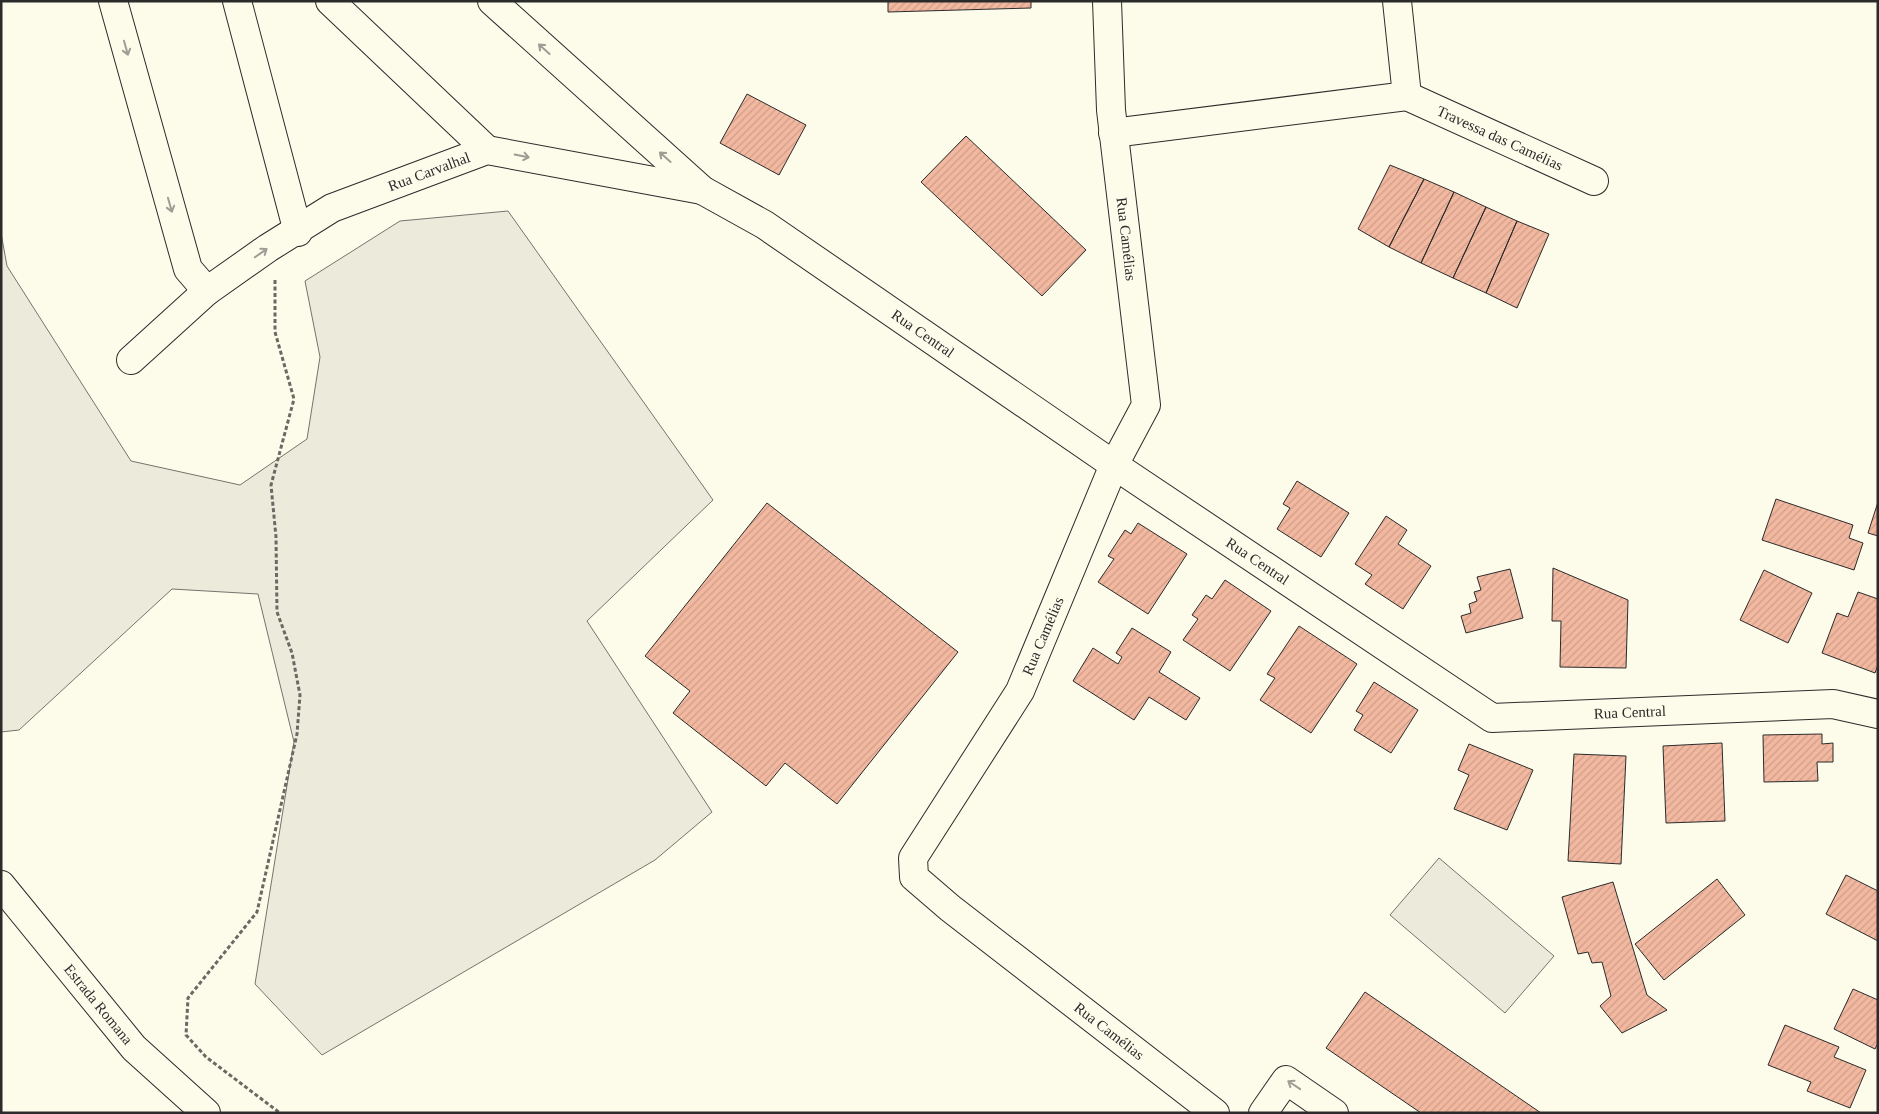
<svg xmlns="http://www.w3.org/2000/svg" width="1879" height="1114" viewBox="0 0 1879 1114" font-family="'Times New Roman',serif">
	<defs>
		<pattern id="building-hatch" width="6" height="6" patternUnits="userSpaceOnUse" patternTransform="scale(1.25)"><rect width="6" height="6" fill="#f2b8a0"/><path d="M-1 1l2-2M0 6l6-6M5 7l2-2" fill="none" stroke="#d09e8a"/></pattern>
	</defs>
	<rect width="100%" height="100%" fill="#fdfbea"/>
	<!-- grass -->
	<path fill="#ecebdb" stroke="#74746e" d="M508,211L713,500L587,621L712,812L655,860L322,1055L255,984L294,742L258,594L172,589L19,730L1,732V233L7,266L131,461L240,485L307,439L320,357L305,281L400,221Z
		M1439,858L1554,956L1505,1013L1390,915Z"/>
	<!-- building -->
	<path fill="url(#building-hatch)" stroke="#2b2b2b" d="M888,1H1031V8L888,12Z
		M747,94L806,125L779,175L720,143Z
		M966,136L1086,250L1042,296L921,182Z
		M1390,165L1424,179L1389,247L1358,229Z
		M1424,179L1454,192L1421,263L1389,247Z
		M1454,192L1486,207L1453,278L1421,263Z
		M1486,207L1517,221L1486,293L1453,278Z
		M1517,221L1549,234L1517,308L1486,293Z
		M1297,481L1349,513L1321,557L1277,529L1290,508L1283,504Z
		M1776,499L1853,525L1849,538L1863,543L1854,570L1762,540Z
		M1878,502V536L1868,533Z
		M767,503L958,652L837,804L785,763L766,786L673,713L690,691L645,656Z
		M1386,516L1407,530L1398,544L1431,566L1403,609L1365,584L1372,575L1355,564Z
		M1138,523L1187,554L1148,614L1098,582L1114,559L1108,556L1125,530L1131,534Z
		M1553,568L1628,600L1626,668L1560,667L1561,621H1552Z
		M1510,569L1523,618L1466,633L1461,616L1471,613L1469,604L1477,601L1474,592L1481,590L1477,577Z
		M1764,570L1812,593L1788,643L1740,620Z
		M1225,580L1271,611L1230,671L1183,640L1198,619L1192,615L1206,595L1212,599Z
		M1858,592L1878,599V665L1875,673L1822,653L1837,613L1848,617Z
		M1299,626L1357,664L1311,733L1260,700L1275,678L1267,674Z
		M1132,628L1171,652L1159,672L1200,698L1186,720L1149,697L1134,720L1073,681L1093,648L1118,664L1122,657L1116,653Z
		M1374,682L1418,710L1391,753L1354,730L1363,715L1356,711Z
		M1822,734V744L1833,743V762H1817L1818,781L1764,782L1763,735Z
		M1722,743L1725,821L1666,823L1663,746Z
		M1469,744L1533,770L1507,830L1454,809L1469,775L1458,770Z
		M1574,754L1626,756L1621,864L1568,861Z
		M1846,875L1878,891V941L1826,914Z
		M1717,879L1745,915L1664,980L1635,944Z
		M1613,882L1647,995L1667,1010L1622,1033L1600,1006L1611,996L1602,962L1592,963L1588,952L1578,954L1562,897Z
		M1853,989L1878,1000V1043L1875,1049L1834,1029Z
		M1365,992L1541,1113H1421L1326,1048Z
		M1785,1025L1839,1047L1834,1057L1866,1070L1850,1108L1807,1091L1811,1082L1768,1065Z"/>
	<g fill="none" stroke-linecap="round" stroke-linejoin="round">
		<!-- minor casing -->
		<g stroke="#2b2b2b" stroke-width="30">
			<g id="minor">
				<path id="s1" d="M113,1L188,269L207,291L268,248L332,208L487,150L702,190"/>
				<path d="M237,1L298,232"/>
				<path d="M330,1L487,150"/>
				<path id="s2" d="M492,1L702,190L765,225L1114,465L1492,718L1833,704L1878,714"/>
				<path id="s3" d="M1107,1L1111,110L1146,405L1114,465L1020,691L913,858L914,877L950,908L1215,1113"/>
				<path id="s4" d="M1407,96L1594,181"/>
				<path d="M1113,133L1407,96L1397,1"/>
				<path d="M131,360L207,291"/>
				<path d="M1263,1113L1286,1080L1334,1113"/>
			</g>
		</g>
		<!-- tertiary casing -->
		<g stroke="#2b2b2b" stroke-width="30">
			<g id="tertiary">
				<path id="s5" d="M1,885L134,1048L206,1113"/>
			</g>
		</g>
		<!-- path -->
		<path stroke="#6a6964" stroke-width="3" stroke-dasharray="4 2.5" stroke-linecap="butt" d="M275,280V332L294,399L271,485L276,537L277,612L292,653L300,695L297,734L257,912L188,998L186,1035L206,1057L280,1113"/>
		<!-- minor -->
		<use href="#minor" stroke="#fdfbea" stroke-width="28"/>
		<!-- tertiary -->
		<use href="#tertiary" stroke="#fdfbea" stroke-width="28"/>
	</g>
	<!-- one-way arrows -->
	<defs><path id="oneway-shaft" d="M-6 0H5M1.5-3L5.5 0L1.5 3" fill="none" stroke-width="1.6" stroke-linecap="round" stroke-linejoin="round" transform="scale(1.25)"/></defs>
	<g stroke="#9e9d94">
		<use href="#oneway-shaft" transform="translate(126 48) rotate(74)"/>
		<use href="#oneway-shaft" transform="translate(544 49) rotate(-138)"/>
		<use href="#oneway-shaft" transform="translate(522 156) rotate(11)"/>
		<use href="#oneway-shaft" transform="translate(665 157) rotate(-138)"/>
		<use href="#oneway-shaft" transform="translate(170 205) rotate(74)"/>
		<use href="#oneway-shaft" transform="translate(261 253) rotate(-35)"/>
		<use href="#oneway-shaft" transform="translate(1294 1085) rotate(-146)"/>
	</g>
	<g text-anchor="middle" dominant-baseline="central" stroke-width="4" stroke-linejoin="round" paint-order="stroke">
		<!-- street labels -->
		<g font-size="15" fill="#2b2b2b" stroke="#fdfbea">
			<text stroke="none"><textPath href="#s4" startOffset="102">Travessa das Camélias</textPath></text>
			<text stroke="none"><textPath href="#s1" startOffset="561">Rua Carvalhal</textPath></text>
			<text stroke="none"><textPath href="#s3" startOffset="239">Rua Camélias</textPath></text>
			<text stroke="none"><textPath href="#s2" startOffset="546">Rua Central</textPath></text>
			<text stroke="none"><textPath href="#s2" startOffset="951">Rua Central</textPath></text>
			<text transform="translate(1043 636) rotate(-67)">Rua Camélias</text>
			<text stroke="none"><textPath href="#s2" startOffset="1371">Rua Central</textPath></text>
			<text stroke="none"><textPath href="#s5" startOffset="154">Estrada Romana</textPath></text>
			<text stroke="none"><textPath href="#s3" startOffset="1185">Rua Camélias</textPath></text>
		</g>
	</g>
	<!-- border -->
	<rect width="1879" height="1114" fill="none" stroke="#2b2b2b" stroke-width="5"/>
</svg>
